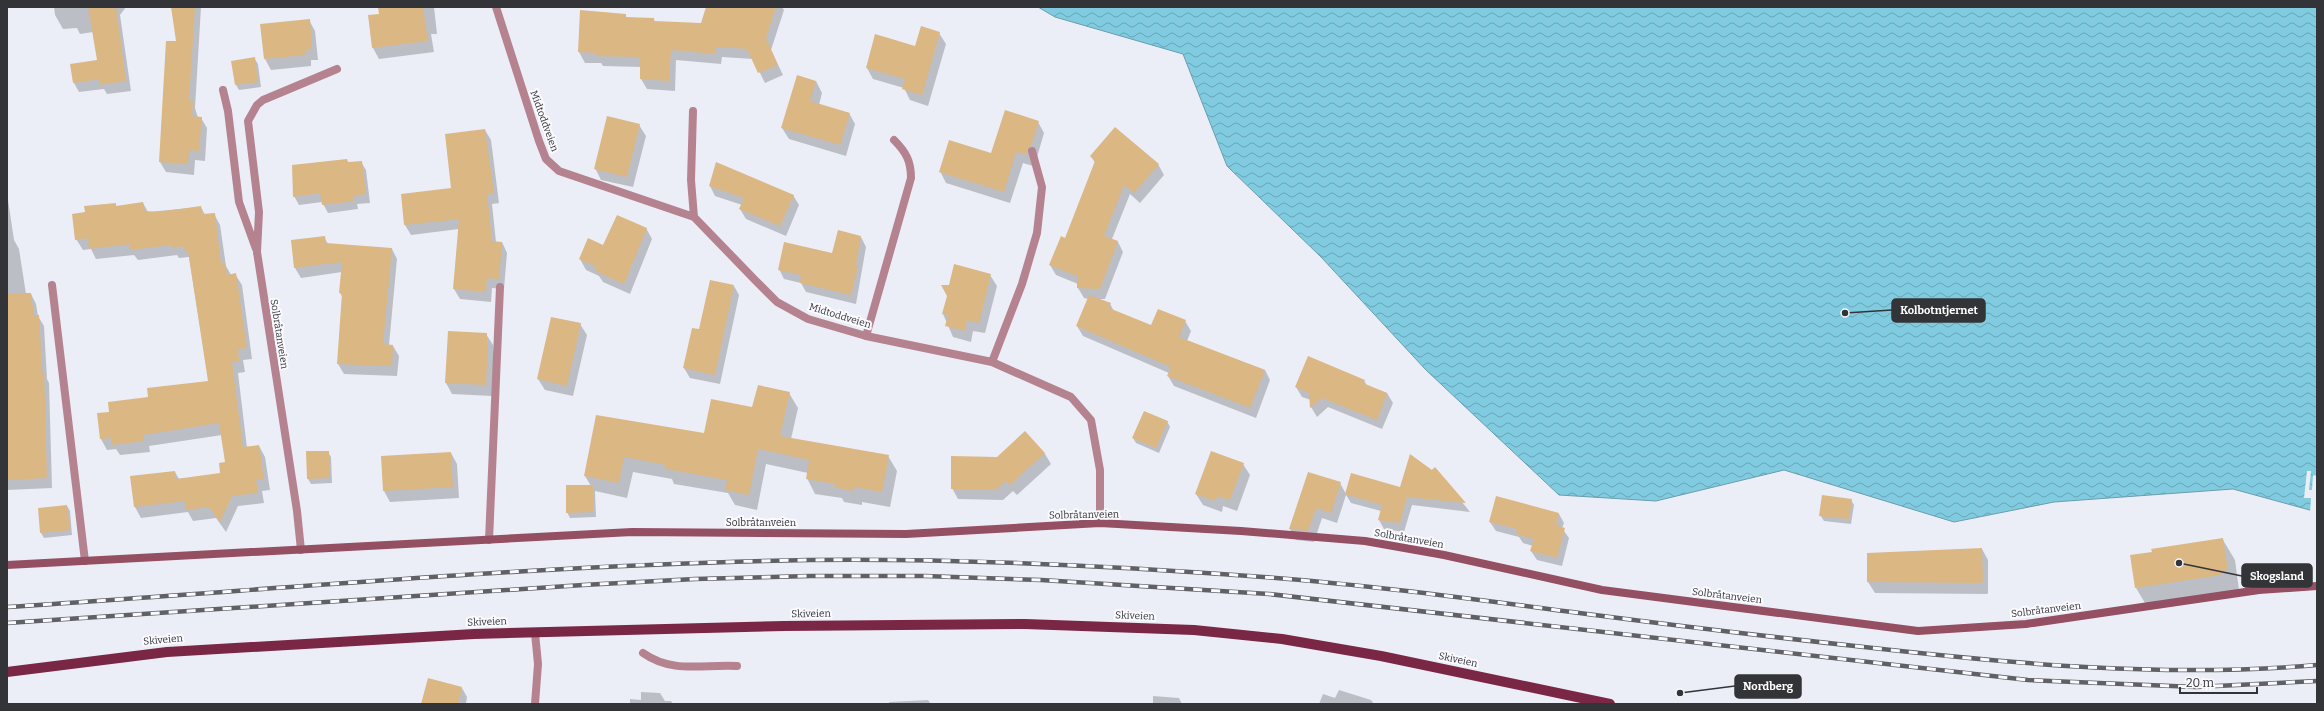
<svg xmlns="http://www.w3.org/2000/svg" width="2324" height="711" viewBox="0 0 2324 711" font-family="Bitter,serif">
	<defs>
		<pattern id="water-waves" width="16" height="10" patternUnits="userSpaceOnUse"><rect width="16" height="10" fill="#80cbe0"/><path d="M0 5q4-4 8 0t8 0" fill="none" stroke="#69a6b6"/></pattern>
	</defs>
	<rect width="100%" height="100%" fill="#eceef7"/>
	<!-- water -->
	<path fill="url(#water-waves)" stroke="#699ead" d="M1038,7H2317V512L2233,489L2054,502L1954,522L1784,470L1656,501L1559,495L1426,370L1321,257L1227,166L1183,54L1055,17Z"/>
	<!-- pier -->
	<path fill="#eceef7" d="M2307,471H2311L2309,490H2312L2313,475L2317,476V514L2310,512L2311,498H2304Z"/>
	<!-- shadow -->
	<path fill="#0003" d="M54,7H126L120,15L131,91L107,94L104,89L79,92L74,83L98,61L93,32L80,34L77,28L63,29L55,15Z
		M172,7H201L195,108L198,118H201L207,128L205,161L195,160L194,175L166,172L160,162L177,42Z
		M389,7H434L437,34H431L434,52L379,59L373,48L380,15Z
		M707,7H782L784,10L771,50L783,75L765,83L753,59L722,57L721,64L676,60L675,91L647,89L641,79V67L603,66L601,63H585L579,52L581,11L625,15L627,19H654L655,22L702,24Z
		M309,20L315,31L318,60H311V66L271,70L265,59Z
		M939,33L946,44L928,106L910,100L904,88L873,79L867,68L915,47Z
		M254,58L258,64L261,87L239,90L236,85Z
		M816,81L822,93L819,105L849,113L855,124L846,156L789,139L782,128Z
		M1038,122L1044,133L1037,157L1033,166L1023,163L1010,203L946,183L940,171L992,154Z
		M639,125L646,136L633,187L601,180L595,168Z
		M485,130L491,140L499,203L492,204L496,242H502L507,253L504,289L492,288L491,302L460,299L454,289L459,229L411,235L405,225L452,189Z
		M1091,156L1158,164L1164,175L1140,203L1130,194L1112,239L1118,242L1123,252L1105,299H1098L1110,304L1114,311L1152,327L1185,321L1191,331L1187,341L1265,370L1270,380L1256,418L1174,386L1168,376L1169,373L1083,336L1077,326L1088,299L1084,298L1078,288V284L1056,275L1050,265L1066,239L1095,163Z
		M361,162L366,170L370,203L357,204L358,209L328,213L322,202L299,205L294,196L349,163Z
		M710,186L793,195L799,205L786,236L746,219L740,209L742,205L715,196Z
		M7,193L14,240L19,249L26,294H31L36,304L38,316L44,326L47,379L49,383L52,488L7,490Z
		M143,203L148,212L201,207L205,215L214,214L220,225L226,266L231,275L235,274L242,285L252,359L243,360L245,372L238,373L247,448L259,446L265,457L270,490L262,491L264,503L238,506L226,532L216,518L193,521L188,512L141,518L135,507L131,477L175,472L179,479L221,474L226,463L222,435L149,446L150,452L120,455L116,449L107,450L101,439L98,414L110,413L209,382L189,257L179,258L177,255L138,260L134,255L96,259L91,249L83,250L76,239L86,213L115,204L117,207Z
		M646,228L652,239L630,294L603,282L599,276L586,270L580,259L604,246Z
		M324,237L328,244L392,249L397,259L389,345L393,346L399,356L397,376L344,374L338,364L343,298L340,293L342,272L301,278L295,268Z
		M861,237L866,247L856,304L806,292L801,283L784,279L779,269L833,254Z
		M990,275L997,286L985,333L973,331L971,342L953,337L943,314Z
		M734,286L739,295L720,384L690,378L684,368L700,331Z
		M580,324L587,335L573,396L545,390L538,379Z
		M486,334L493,345L494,356L492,396L452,394L446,383Z
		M1364,380L1367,386L1387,393L1393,403L1382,429L1328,407L1317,417L1311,407V400L1302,397L1296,387Z
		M789,393L798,408L791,439L888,456L897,471L890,507L862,502V505L844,502L842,498L815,494L807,478L808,473L766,464L757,510L735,505L728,493L674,484L672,479L633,472L627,498L595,491L596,517L570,518L567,512L591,486L585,476L597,416L705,435L753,409Z
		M1167,421L1170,427L1159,453L1136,443L1133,438Z
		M1025,432L1045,454L1051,464L1017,495L1013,491L1003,500L958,499L952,488L997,458Z
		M328,452L331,457L332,483L311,484L308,479Z
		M451,453L457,464L459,498L390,502L384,491Z
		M1243,464L1250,475L1237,511L1223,506L1222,512L1203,505L1196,494Z
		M1435,468L1470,512L1412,505L1404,532L1384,529L1379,520L1381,511L1351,503L1346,495L1337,523L1322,518L1314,542L1296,540L1290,529L1309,473L1340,483L1346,494L1401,488Z
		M1851,500L1854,505L1851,524L1824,521L1820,515Z
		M67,506L70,511L72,535L44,538L41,533Z
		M1559,514L1564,523L1562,528L1569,538L1562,566L1537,560L1531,551L1533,546L1523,543L1519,537L1496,531L1490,522Z
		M2223,540L2235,560L2239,590L2148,608L2136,588Z
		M1982,549L1988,560V593L1987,594L1875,593L1868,582Z
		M462,688L467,697L466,704H422Z
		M1339,690L1371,700L1374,704H1319L1323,694L1335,698Z
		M641,692L660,693L665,701H671L673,704H630V699L641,700Z
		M1153,696L1179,698L1182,704H1153Z
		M928,700L931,704H889V702Z"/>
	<!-- building -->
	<path fill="#dbb783" d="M88,7H116L126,81L100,85V79L73,83L70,64L97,60Z
		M171,7H195L189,101H193L192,116L202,117L199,151L189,150L188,164L159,162L166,41H176Z
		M378,7H423L428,41L372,48L368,15L379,14Z
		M706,7H776L766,38L778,65L758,73L747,49L716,47V54L671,50L669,81L640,79V57L596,56V53L578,52L580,10L626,14V17L654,18V21L701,23Z
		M310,19L312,49H305L306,55L264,59L260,24Z
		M921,26L940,32L922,95L902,89L905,79L866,68L875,34L915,46Z
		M255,57L258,82L235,85L231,61Z
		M797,75L816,81L810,101L850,113L840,145L781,128Z
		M1005,110L1039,121L1031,146L1027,149L1028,155L1016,152L1004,192L939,172L949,140L991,153Z
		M607,116L640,124L627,177L594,169Z
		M1115,127L1159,164L1134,193L1124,185L1104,236L1118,241L1100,289L1077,288V276L1049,265L1061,236L1065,238L1095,161L1090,156Z
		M485,129L494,193L487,194L492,241L502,242L499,279L487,278L486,292L453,289L459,219L404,225L401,194L451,188L445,134Z
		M347,159L348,162L362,161L366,194L353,196L354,201L322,205L320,193L293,197L292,165Z
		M716,162L794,195L780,226L739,209L744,198L709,186Z
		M143,202L145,211L158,212L201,206L202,214L215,213L221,264L225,263L227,275L236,273L247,348L238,349L239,361L232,362L243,447L259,445L264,480H256L258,493L232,496L220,522L209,507L186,510L185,501L134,507L130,476L175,471L176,479L220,473L219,463L225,462L219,423L143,435L144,441L112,445L111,438L100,439L97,413L109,412L108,402L148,397L147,388L208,381L188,251L185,252L184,246L172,248L171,245L130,250V244L89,249L88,238L75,240L72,214L85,212L84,206L116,203V206Z
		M617,215L647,228L624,284L595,271L597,267L579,259L588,238L603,245Z
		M838,230L861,236L856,265L858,266L851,295L800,283L801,275L778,270L784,242L832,253Z
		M325,236L326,243L392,248L383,344L393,345L392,366L337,364L342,293H339L342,262L294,268L291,240Z
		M954,264L991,274L979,323L967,320L965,331L945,326L948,315L942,314L947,296L941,285H949Z
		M710,280L734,285L715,375L683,368L692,328L699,329Z
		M7,293H31L34,315H39L42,372H44L47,478L7,480Z
		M1089,295L1111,303L1109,308L1151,325L1158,309L1186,320L1179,337L1265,370L1250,408L1167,376L1171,367L1076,326Z
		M551,317L581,323L567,386L537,379Z
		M448,331L487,333V344H488L486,385L445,383Z
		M1308,356L1365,380L1363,383L1387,393L1377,420L1322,398L1310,408L1309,393L1295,387Z
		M758,385L790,392L780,436L889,455L882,492L854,487L853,491L834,487L835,484L806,479L809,460L758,449L749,495L725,490L727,480L665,469L666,465L624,457L619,483L584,476L596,415L704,433L711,399L752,407Z
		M1144,411L1168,421L1156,448L1132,438Z
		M1025,431L1045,453L1010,485L1006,481L997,489H951V456L997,457Z
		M306,451H329L330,478L307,479Z
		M1211,451L1244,463L1230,500L1217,496L1216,501L1195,494Z
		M451,452L453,487L383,491L381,456Z
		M1410,454L1432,470L1435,467L1466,503L1407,497L1400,523L1378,520L1382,505L1345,494L1351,473L1400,487Z
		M1308,472L1341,482L1331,513L1316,508L1308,531L1289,529Z
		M566,485H593V512L566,513Z
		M1822,495L1852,499L1849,519L1819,516Z
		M1496,496L1559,513L1556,525L1565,528L1557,558L1530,551L1534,539L1516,534L1517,529L1489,522Z
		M67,505L70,530L40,533L38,508Z
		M2223,538L2228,570L2220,571L2221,575L2135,588L2130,555L2152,552L2151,549Z
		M1982,548L1983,582L1980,583L1867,582V553Z
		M428,678L462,687L458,704H421Z"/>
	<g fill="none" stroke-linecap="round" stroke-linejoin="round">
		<!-- lane -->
		<path stroke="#b58390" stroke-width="8" d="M223,90L228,111L239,202L256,249
			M257,252L259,212L248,121L257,105L263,100L337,69
			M866,336L911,178C911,161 906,152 894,140
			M643,653C673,674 703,664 737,666"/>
		<!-- street -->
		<path stroke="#b58390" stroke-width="8" d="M496,7L539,141L546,159L559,171L694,217
			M693,111L691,180L694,217L755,280L777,302L808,319L866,336L992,362L1071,397L1091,420L1100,470V523
			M257,252L297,511L301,550
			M52,285L85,561
			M992,362L1022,284L1037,233L1042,187L1032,151
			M489,540L500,287
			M535,704L538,664L535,633"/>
		<!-- secondary -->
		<path stroke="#944f63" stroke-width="8" d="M7,565L632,532L906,534L1100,523L1241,531L1365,541L1444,555L1602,590L1918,631L2026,624L2259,590L2317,586"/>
		<!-- primary -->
		<path stroke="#7a2745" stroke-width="10" d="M7,672L167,652L474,634L784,626L1025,624L1194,630L1282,639L1381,656L1610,704"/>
		<!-- rail casing -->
		<g stroke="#606166" stroke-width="4.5">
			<path id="rail" d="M7,607C274,590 541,564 809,560C960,558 1112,566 1263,577C1371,585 1479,600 1587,614C1679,626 1772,637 1864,647C2015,664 2165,678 2317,665
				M7,623L583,585L695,579L810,576H925L1041,580L1269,594L2028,680L2196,687L2317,681"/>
		</g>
		<!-- rail -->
		<use href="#rail" stroke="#fbfbff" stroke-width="3" stroke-dasharray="9" stroke-linecap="butt"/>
	</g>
	<g text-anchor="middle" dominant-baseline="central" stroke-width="4" stroke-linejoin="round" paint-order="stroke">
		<!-- street labels -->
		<g font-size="10" fill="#333437" stroke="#fbfbff">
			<text transform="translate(544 121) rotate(70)">Midtoddveien</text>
			<text transform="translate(840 316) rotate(17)">Midtoddveien</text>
			<text transform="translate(279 334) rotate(81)">Solbråtanveien</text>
			<text transform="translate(1084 515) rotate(-1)">Solbråtanveien</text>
			<text x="761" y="523">Solbråtanveien</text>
			<text transform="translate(1409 539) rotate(10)">Solbråtanveien</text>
			<text transform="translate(1727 596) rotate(7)">Solbråtanveien</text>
			<text transform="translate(2046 610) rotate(-7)">Solbråtanveien</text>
			<text transform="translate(811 614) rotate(-1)">Skiveien</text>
			<text transform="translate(1135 616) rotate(2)">Skiveien</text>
			<text transform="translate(487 622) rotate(-2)">Skiveien</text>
			<text transform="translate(163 640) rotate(-5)">Skiveien</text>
			<text transform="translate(1458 660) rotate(12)">Skiveien</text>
		</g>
	</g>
	<!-- callouts -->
	<path fill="none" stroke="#333437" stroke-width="1.5" d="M1845 313L1892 310M2179 563L2242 576M1680 693L1735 686"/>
	<g fill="#333437" stroke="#fbfbff" stroke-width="1.5">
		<circle cx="1845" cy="313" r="4"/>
		<circle cx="2179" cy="563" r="4"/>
		<circle cx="1680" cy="693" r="4"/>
	</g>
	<g fill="#333437" stroke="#333437" stroke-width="1.5">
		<rect x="1892" y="299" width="93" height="23" rx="4"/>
		<rect x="2242" y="564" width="70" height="23" rx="4"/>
		<rect x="1735" y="675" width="66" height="23" rx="4"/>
	</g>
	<g font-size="11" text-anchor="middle" font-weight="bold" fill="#fff">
		<text x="1939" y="314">Kolbotntjernet</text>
		<text x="2277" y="580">Skogsland</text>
		<text x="1768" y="690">Nordberg</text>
	</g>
	<!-- border -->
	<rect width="2324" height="711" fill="none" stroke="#333437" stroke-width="16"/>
	<!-- scale -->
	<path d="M2180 687v6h77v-6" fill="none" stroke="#333437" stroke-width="2"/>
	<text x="2186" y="687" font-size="12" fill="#333437" stroke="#fbfbff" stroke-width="3" paint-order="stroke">20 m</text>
</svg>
